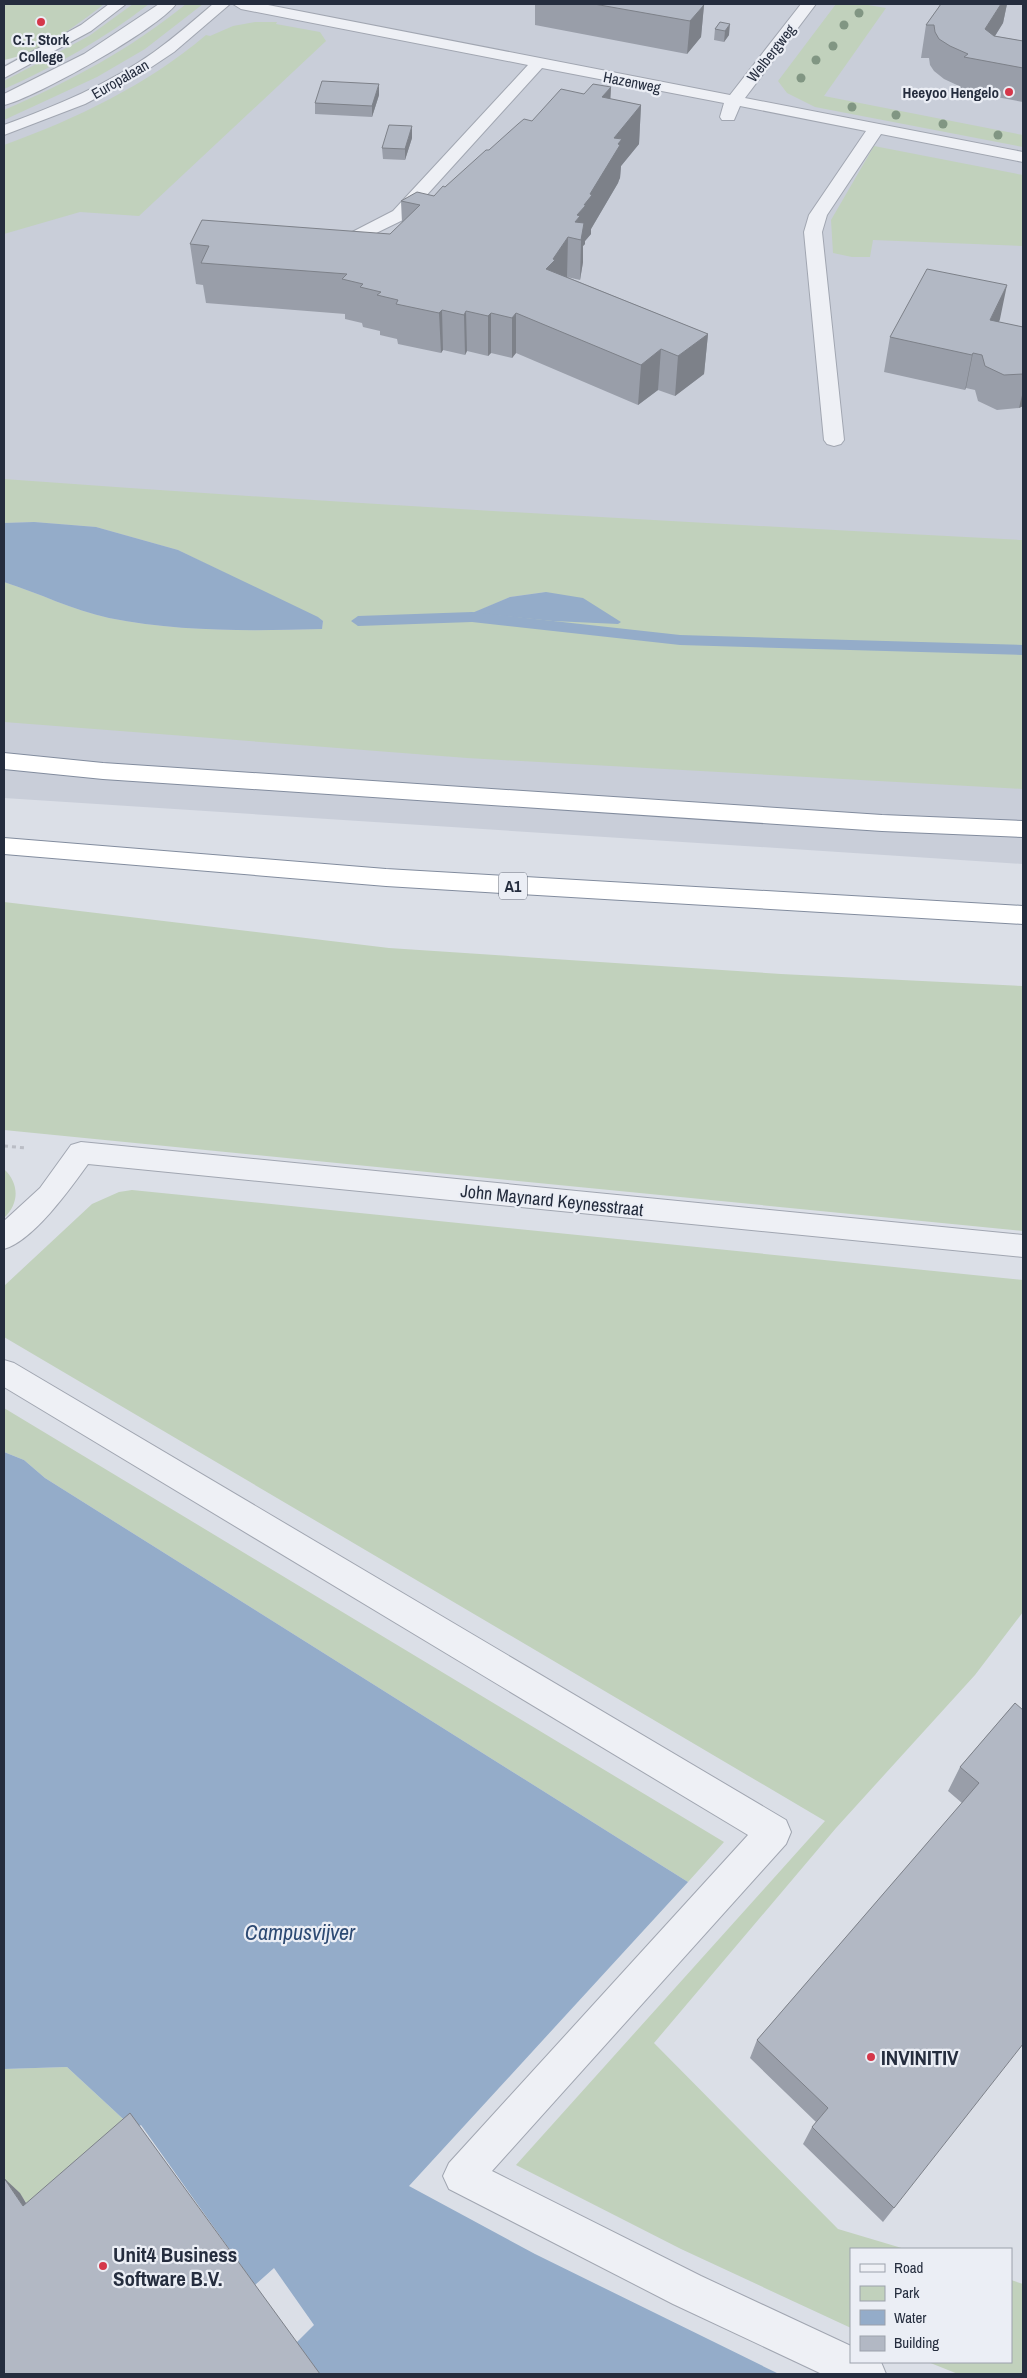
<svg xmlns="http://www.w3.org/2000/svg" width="1027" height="2378" viewBox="0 0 1027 2378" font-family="'Archivo Narrow',sans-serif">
	<rect width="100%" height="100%" fill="#dbdfe7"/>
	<!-- built -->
	<path fill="#c9ced9" d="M4,4H1023V864L4,798V65L60,34Z"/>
	<!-- green -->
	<path fill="#c1d1bc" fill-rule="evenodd" d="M4,4H104C76,26 40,53 4,60Z
		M133,4H149C105,38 56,66 4,89V81L89,36Z
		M186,4H203L145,49L97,77L4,120V110C69,82 131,49 186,4Z
		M836,4H862L886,8L824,96L1023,135V147L815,107L787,93L778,81Z
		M255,22H277L276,24L320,32L326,41L139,216L80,212L4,234V145C76,119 147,85 206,35L210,36L233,26Z
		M874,146L1023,175V246L873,240L870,257H852L833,253L831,220Z
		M4,479C343,504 683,522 1023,540V789L467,758L4,722V582C39,593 72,610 109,618C179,632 251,631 322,629L323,621L178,550L96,527L34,522L4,523ZM546,592L473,613L510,597Z
		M4,902L389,948L781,974L1023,986V1231L4,1130Z
		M4,1169C19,1183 20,1203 4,1218Z
		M132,1190L1023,1280V1612L975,1675L836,1828L654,2043L838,2229L905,2249H851V2328L681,2249L516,2165L825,1821L4,1337V1286L92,1204L119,1192Z
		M4,1408L724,1842L688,1882L45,1478L24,1460L4,1452Z
		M67,2067L134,2129L38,2219L20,2194L4,2208V2069Z
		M1011,2280L1023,2284V2374H958L928,2362H1011Z"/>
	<!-- water -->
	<path fill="#94acc9" d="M34,522L96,527L178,550L318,617L323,621L322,629C251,631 179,632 109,618C72,610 39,593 4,582V523Z
		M546,592L583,598L621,622L618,624L553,621L472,613L510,597Z
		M4,1452L24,1460L45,1478L688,1882L409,2186L535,2254L779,2374H319L296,2343L314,2325L274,2268L255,2285L141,2125L134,2129L67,2067L4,2069Z"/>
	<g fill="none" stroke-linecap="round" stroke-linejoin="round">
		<!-- stream -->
		<path fill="#94acc9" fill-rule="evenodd" d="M472,612L680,635L1023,645V655L680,645L472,622L358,626L351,621L358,616Z"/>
		<!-- minor casing -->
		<g stroke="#a1a6b1" stroke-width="2">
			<path id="minor" d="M109,4H126L91,31L4,78V67L81,25Z
				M159,4H176C158,29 35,98 4,105V94L84,54Z
				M213,4H230L174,52L138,76L85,104L4,135V125C56,106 109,84 154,52C175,37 194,20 213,4Z
				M233,4H263L730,95L801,4H816L745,98L1023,152V162L881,134L827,215L822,232L844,440L841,444L834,446L827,444L824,440L804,232L809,215L866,131L740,106L734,120H722L720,117L724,103L542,68L405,219L333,254L327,253L324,249L327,245L393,211L528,65L241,9Z
				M81,1142L1023,1235V1257L88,1164C70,1189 33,1241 4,1249V1221L40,1188L71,1145Z
				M4,1360L14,1363L786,1820L791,1832L786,1844L492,2171L701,2276L851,2346V2362H881L886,2374H822L673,2304L449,2189L443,2176L449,2163L748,1835L4,1387Z"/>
		</g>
		<!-- highway casing -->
		<g stroke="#828c9e" stroke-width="2">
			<path id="highway" d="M4,753L103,763L882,815L1023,821V837L882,831L103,779L4,769Z
				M4,838L386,869L1023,906V924L386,886L4,854Z"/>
		</g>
		<!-- path -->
		<path stroke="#babdc5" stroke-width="3" stroke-dasharray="4 4" stroke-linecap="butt" d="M4,1146L26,1148"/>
		<!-- minor -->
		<use href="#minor" fill="#eef0f5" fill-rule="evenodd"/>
		<!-- highway -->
		<use href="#highway" fill="#fff" fill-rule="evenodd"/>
	</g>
	<!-- trees -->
	<g fill="#819683">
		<circle cx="859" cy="13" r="4.5"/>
		<circle cx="844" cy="25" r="4.5"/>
		<circle cx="833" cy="46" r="4.5"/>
		<circle cx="816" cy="60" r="4.5"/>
		<circle cx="801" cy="78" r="4.5"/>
		<circle cx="852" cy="107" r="4.5"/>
		<circle cx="896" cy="115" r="4.5"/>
		<circle cx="943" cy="124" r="4.5"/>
		<circle cx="998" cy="135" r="4.5"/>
	</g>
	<!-- wall -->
	<path fill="#999ea9" d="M535,4H699L704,5L701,37L687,54L535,25Z
		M941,4H1007L1003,23L995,36L1023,41V102L959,90V86L944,79L934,71L930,65L929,58H921L926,25Z
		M720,22L729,35L724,42L714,40L715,29Z
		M611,87L610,99L641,105L639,144L621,166L620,178L619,180L618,183L591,229V234L585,241V244L583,246V262L580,280L567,277L708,334L704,374L675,396L658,390L638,405L516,353L512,358L491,353L488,356L467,351L465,355L443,350L441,353L398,344L397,339L380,335V331L363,327L362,323L345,319V314L206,303L203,285L196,284L190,244L390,234L402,223L401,201L434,196L489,150L532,121L584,94Z
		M379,95L372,117L315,114V103Z
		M412,138L405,160L383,159L382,148Z
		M1000,319L999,322L1023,327V406L1019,408L997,410L978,401L975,390L966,388L965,390L884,372L890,337Z
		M1015,1703L894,2208L883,2222L803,2144L812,2127L816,2122L750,2058L757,2040L962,1803L948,1791L960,1767Z"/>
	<!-- shaded-wall -->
	<path fill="#7d8189" d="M1001,4H1007L1003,23L980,60L985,29Z
		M704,5L701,37L687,54L690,21Z
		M730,24L729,35L724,42L725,31Z
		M379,84V95L372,117V106Z
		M611,87L609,126L602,97Z
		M641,105L639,144L621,166L620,178L619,180L618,183L591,229V234L585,241V244L583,246V262L580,280L581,240L575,222L577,215L590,194L614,138Z
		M412,126V138L405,160V149Z
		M568,237L567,277L554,295L546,269Z
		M1007,285L1000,319L983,355L990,320Z
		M442,310L443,350L441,353L439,313Z
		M466,311L467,351L465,355L464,315Z
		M491,313V353L488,356V316Z
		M516,313V353L512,358V318Z
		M708,334L704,374L675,396L678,356Z
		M661,349L658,390L638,405L641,365Z
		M973,353L966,388L965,390L972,355Z
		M1023,391V406L1019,408Z
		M4,2178L20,2193L37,2221L23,2206Z"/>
	<!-- building -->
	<path fill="#b2b8c4" stroke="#7d8189" d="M594,4H699L704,5L690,21Z
		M941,4H1001L985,29L994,36L1023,41V68L964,57L968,54L950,46L939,39L935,32L934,25H926Z
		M720,22L730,24L725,31L715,29Z
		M322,81L379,84L372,106L315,103Z
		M593,84L611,87L602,97L641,105L614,138L622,139L618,144L620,145L590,194L592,195L584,205H586L577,215L580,216L575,222L584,223L581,240L568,237L553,259L555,260L546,269L708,334L678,356L661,349L641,365L516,313L512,318L491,313L488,316L466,311L464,315L442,310L439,313L396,304L398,300L377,295L381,292L360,287L363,284L342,279L347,274L201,263L209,246L190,244L202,220L390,234L420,205L401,201L417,192L434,196L443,186L445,187L486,150H489L518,124L524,119L532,121L561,89L584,94Z
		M389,125L412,126L405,149L382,148Z
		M927,269L1007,285L990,320L1023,327V374L1004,375L985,366L982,355L973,353L972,355L890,337Z
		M1015,1703L1023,1710V2044L894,2208L812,2127L828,2108L757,2040L979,1783L960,1767Z
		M130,2113L320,2374H4V2178L23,2206Z"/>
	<!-- markers -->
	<g fill="#d5374a" stroke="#ebeef5" stroke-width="2">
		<circle cx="41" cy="22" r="5"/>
		<circle cx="1009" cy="92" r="5"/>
		<circle cx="871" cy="2057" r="5"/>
		<circle cx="103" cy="2266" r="5"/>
	</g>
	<g text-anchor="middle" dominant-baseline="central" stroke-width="4.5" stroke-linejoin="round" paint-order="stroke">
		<!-- far-poi labels -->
		<g font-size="15" font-weight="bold" fill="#252d3e" stroke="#ebeef5">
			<text x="41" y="39">C.T. Stork<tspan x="41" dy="17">College</tspan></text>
			<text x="999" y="92" text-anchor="end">Heeyoo Hengelo</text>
		</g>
		<!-- far-street labels -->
		<g font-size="15" fill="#252d3e" stroke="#ebeef5">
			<text transform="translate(771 53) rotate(-52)">Welbergweg</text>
			<text transform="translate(120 79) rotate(-30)">Europalaan</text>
			<text transform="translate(632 82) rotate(11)">Hazenweg</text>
		</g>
		<!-- shield labels -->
		<rect fill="#ebeef5" stroke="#606775" stroke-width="1" x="499" y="872.5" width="28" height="27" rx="4"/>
		<g font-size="16" font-weight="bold" fill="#252d3e">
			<text x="513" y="886">A1</text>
		</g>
		<!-- street labels -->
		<g font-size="18" fill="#252d3e" stroke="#ebeef5">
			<text transform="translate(552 1200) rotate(6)">John Maynard Keynesstraat</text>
		</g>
		<!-- near-poi labels -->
		<g font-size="21" font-weight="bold" fill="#252d3e" stroke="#ebeef5" text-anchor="start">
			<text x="881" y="2057">INVINITIV</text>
			<text x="113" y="2254">Unit4 Business<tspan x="113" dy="24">Software B.V.</tspan></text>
		</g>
		<!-- near-water labels -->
		<g font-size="22" font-style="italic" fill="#2d4a73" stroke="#ebeef5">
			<text x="300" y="1932">Campusvijver</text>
		</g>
	</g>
	<!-- border -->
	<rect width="1027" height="2378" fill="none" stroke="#252d3e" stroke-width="10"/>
	<!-- legend -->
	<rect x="850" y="2248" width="162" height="115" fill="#ebeef5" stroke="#9ca1ac"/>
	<rect x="860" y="2264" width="25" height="8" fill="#eef0f5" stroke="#9ca1ac"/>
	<text x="894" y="2273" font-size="15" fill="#252d3e">Road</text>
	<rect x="860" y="2286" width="25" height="15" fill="#c1d1bc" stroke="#9ca1ac"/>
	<text x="894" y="2298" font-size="15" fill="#252d3e">Park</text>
	<rect x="860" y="2310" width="25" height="15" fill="#94acc9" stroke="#9ca1ac"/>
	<text x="894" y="2323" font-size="15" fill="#252d3e">Water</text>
	<rect x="860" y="2336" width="25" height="15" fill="#b2b8c4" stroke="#9ca1ac"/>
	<text x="894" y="2348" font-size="15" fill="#252d3e">Building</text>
</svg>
